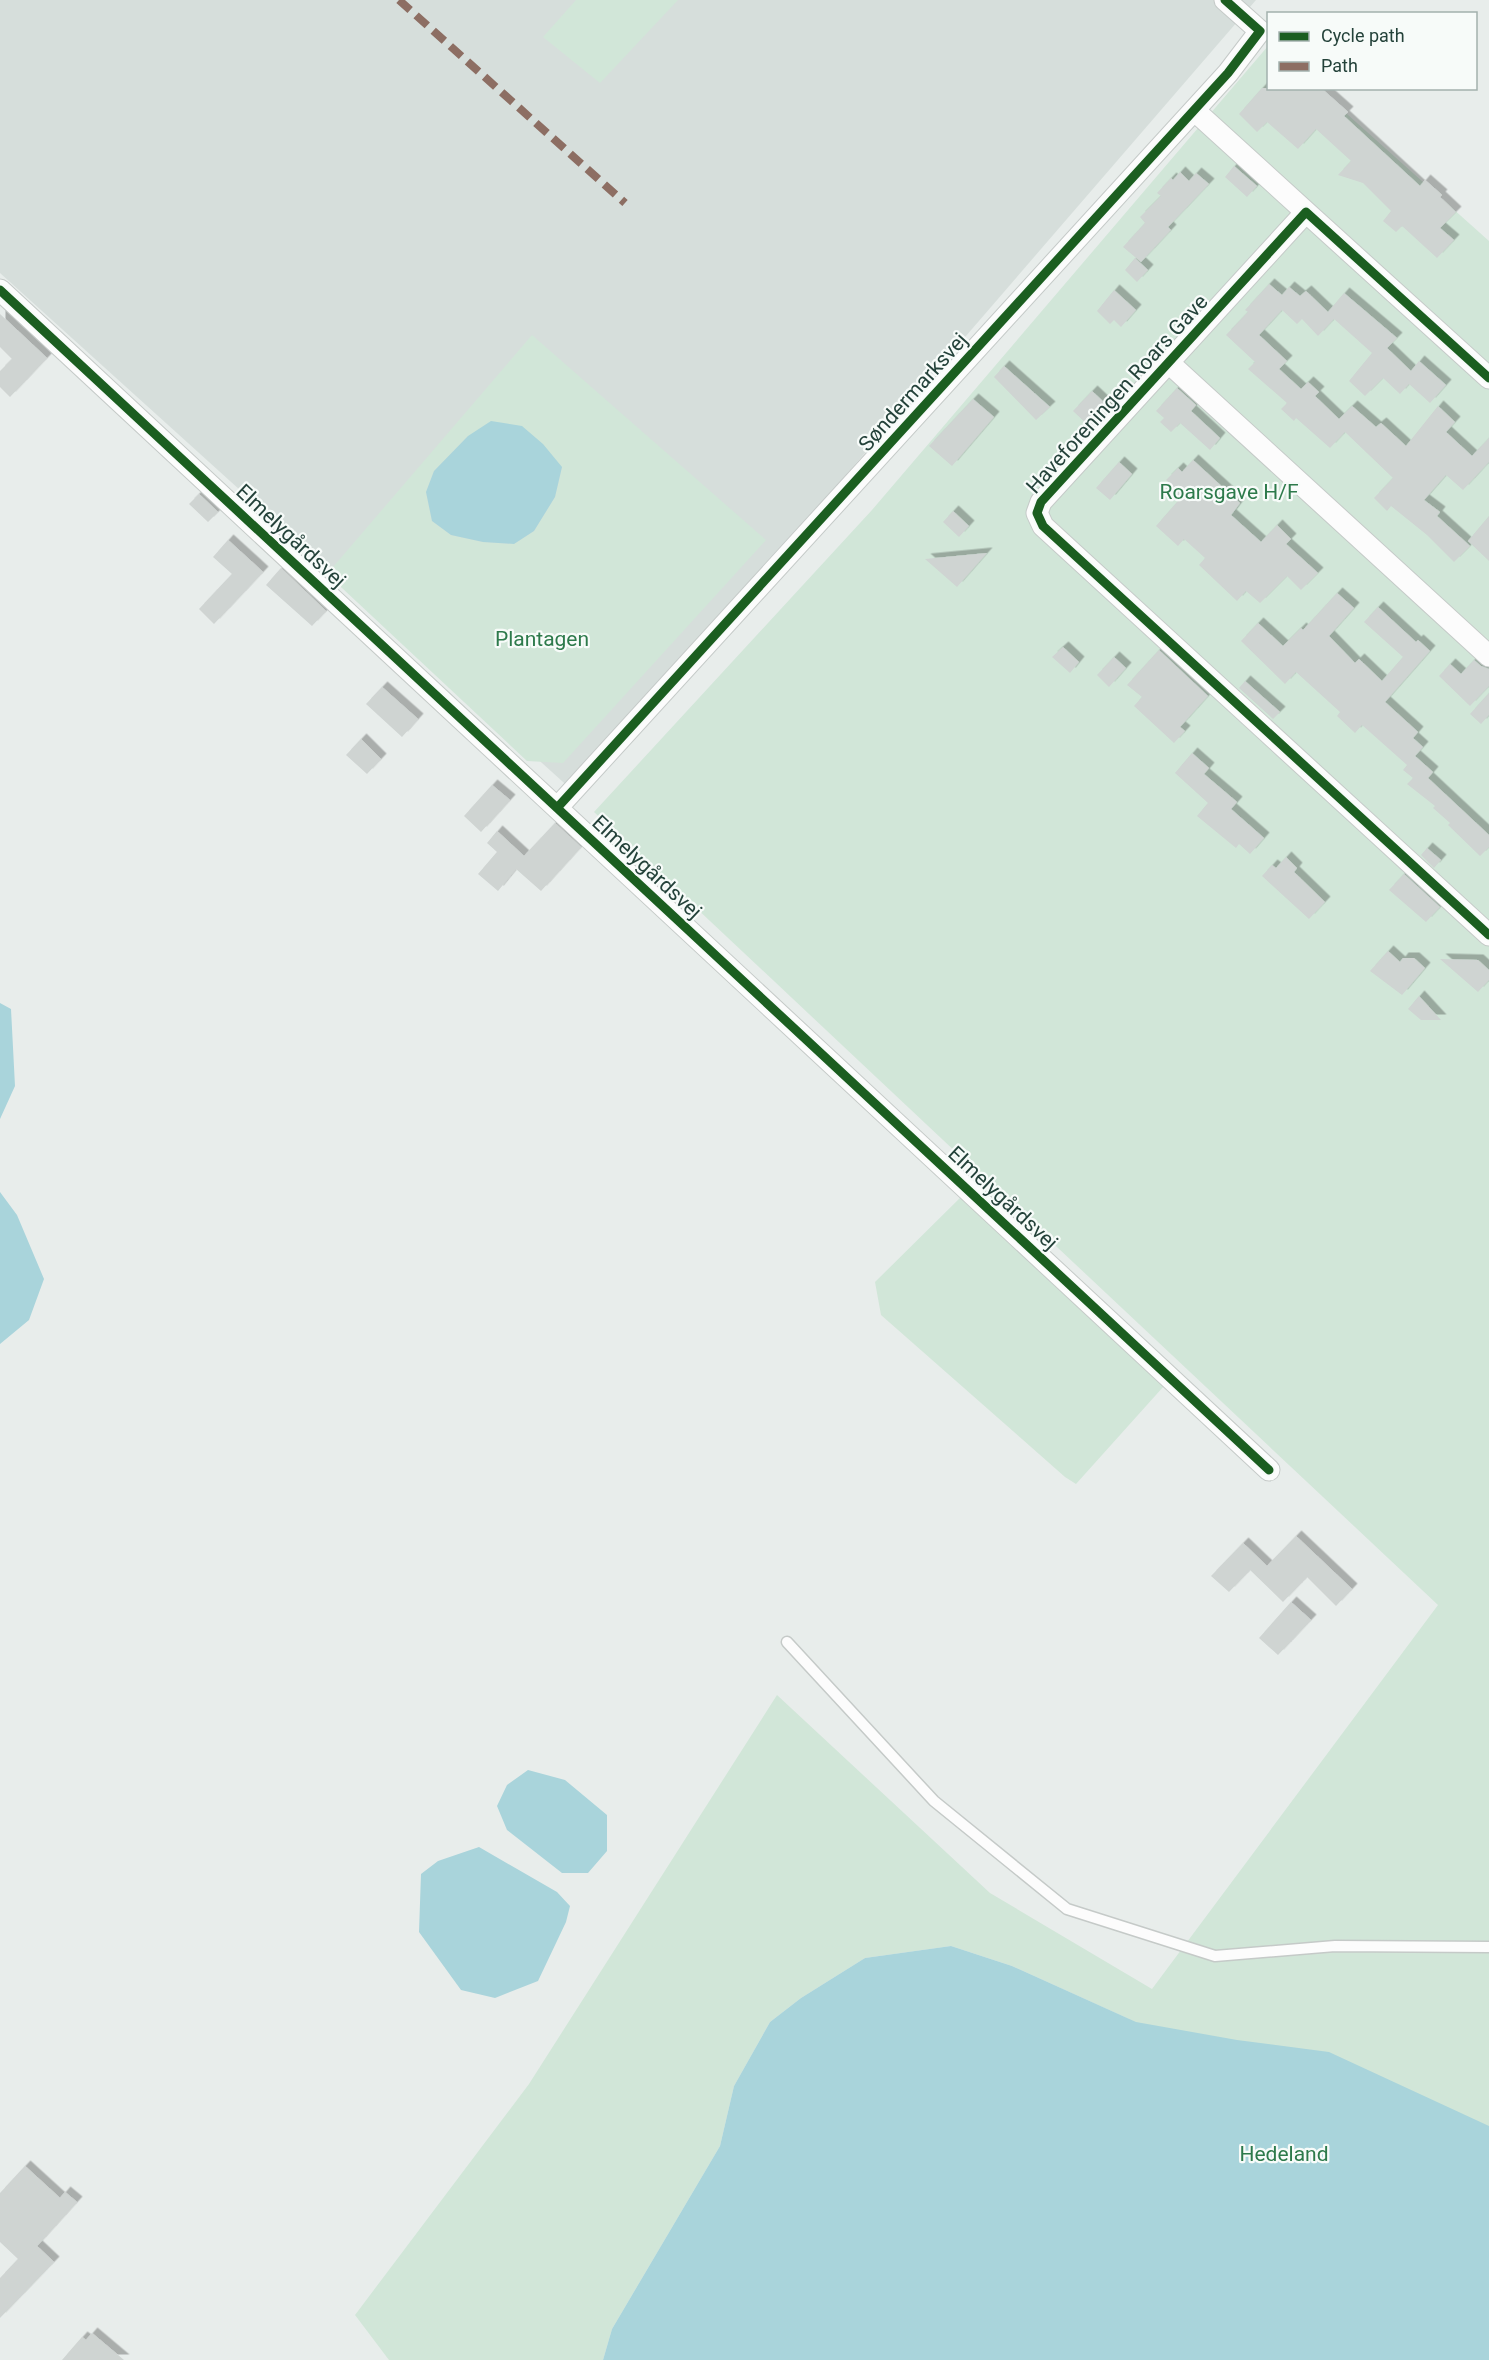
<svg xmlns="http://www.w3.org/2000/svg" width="1489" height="2360" viewBox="0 0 1489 2360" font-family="Roboto,sans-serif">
	<defs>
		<filter id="shadow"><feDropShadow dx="5.5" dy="-5.5" stdDeviation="0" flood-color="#0004"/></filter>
	</defs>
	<rect width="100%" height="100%" fill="#e8edeb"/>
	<!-- built -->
	<path fill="#d6dedb" d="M0,0H1256L573,791L0,273Z"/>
	<!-- green -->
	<path fill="#d1e6d8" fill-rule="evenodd" d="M576,0H678L600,83L543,37Z
		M1268,46V88L1319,89L1489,241V2360L1129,2019L1012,1966L951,1946L865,1958L801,1998L770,2022L734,2086L720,2146L612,2329L603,2360H389L355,2315L529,2084L777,1695L990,1893L1152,1989L1438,1605L594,812L872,510Z
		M532,335L766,540L563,763L527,761L327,574ZM468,436L562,467L555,497L534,531L514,544L483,542L451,535L432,521L426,492L434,471Z
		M964,1194L1164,1386L1076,1484L1065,1477L881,1315L875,1282Z"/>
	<!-- water -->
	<path fill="#a9d4db" d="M491,421L522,426L543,444L562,467L555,497L534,531L514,544L483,542L451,535L432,521L426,492L434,471L468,436Z
		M0,1003L11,1009L15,1086L0,1119Z
		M0,1192L17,1215L44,1279L29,1320L0,1344Z
		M528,1770L565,1780L607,1815V1851L588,1873H562L507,1830L497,1806L507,1785Z
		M479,1847L557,1892L570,1906L566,1922L538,1981L495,1998L461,1990L419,1932L421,1874L438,1861Z
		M951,1946L1012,1966L1136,2022L1237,2040L1329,2052L1489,2126V2360H603L612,2329L720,2146L734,2086L770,2022L801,1998L865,1958Z"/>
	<!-- building -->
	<path fill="#cfd4d2" filter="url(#shadow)" d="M1262,88H1321L1348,112L1344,116L1420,186L1425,180L1442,195L1440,197L1456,212L1440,228L1454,240L1437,258L1402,226L1396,232L1383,221L1391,211L1363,183L1338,175L1351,161L1316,129L1298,149L1267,122L1257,132L1239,114Z
		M1234,166L1257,186L1247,197L1225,177Z
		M1180,172L1189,181L1196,173L1209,184L1168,227L1171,230L1141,262L1123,247L1145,223L1140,217L1161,196L1157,193L1171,178L1173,180Z
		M1135,258L1148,270L1137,282L1125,270Z
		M1269,284L1282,295L1289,287L1300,296L1306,291L1328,312L1344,293L1397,338L1387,348L1411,371L1419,361L1446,385L1430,403L1409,384L1400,394L1383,378L1365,396L1349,381L1372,353L1334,319L1318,336L1302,319L1297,324L1282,310L1259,335L1287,361L1279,369L1301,389L1308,382L1319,392L1315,396L1339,419L1352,406L1376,427L1381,423L1406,446L1438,406L1455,422L1446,432L1472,456L1489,438V462L1463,490L1446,475L1424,500L1440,512L1437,516L1470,546L1454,562L1427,535L1391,506L1387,511L1374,498L1393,478L1345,432L1330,448L1296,418L1294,421L1281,409L1287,403L1248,369L1255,362L1226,335L1248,312L1245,310Z
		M1114,290L1136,310L1121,327L1114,320L1110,324L1097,311Z
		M0,314L47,358L10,397L0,387V371L12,359L0,347Z
		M1004,366L1050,407L1036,420L994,377Z
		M1177,388L1196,405L1191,411L1220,438L1210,450L1180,423L1171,432L1160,422L1164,418L1156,411Z
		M1092,391L1110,408L1091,428L1073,411Z
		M973,399L994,417L952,466L929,446Z
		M1193,460L1240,503L1231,515L1261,542L1277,525L1291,539L1286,544L1318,573L1301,590L1287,576L1260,603L1246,591L1237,601L1199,565L1205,558L1184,539L1178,546L1156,526L1178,501L1167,488L1171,484L1166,480L1178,468L1182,472Z
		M1119,462L1132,474L1110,500L1096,488Z
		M199,494L218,512L208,522L189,504Z
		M953,511L969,526L959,537L943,522Z
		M1489,516V561L1468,541Z
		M228,540L263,572L214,624L199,609L232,574L213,557Z
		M987,553L957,587L925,559Z
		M281,568L326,611L312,626L266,585Z
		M1337,593L1354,608L1329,636L1355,663L1359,659L1382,681L1403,657L1364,622L1378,607L1416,642L1418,640L1430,651L1385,702L1418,732L1413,738L1423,747L1415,756L1433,772L1428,778L1489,835V847L1480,856L1448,825L1450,823L1433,808L1435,806L1407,784L1413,778L1403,770L1407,765L1362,725L1355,733L1337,716L1340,712L1296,672L1285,684L1241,641L1258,623L1283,646L1301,628L1303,630Z
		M1063,647L1079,662L1070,673L1052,657Z
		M1159,650L1208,696L1180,727L1185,731L1174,743L1134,706L1142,697L1127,685Z
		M1114,657L1126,668L1109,687L1097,675Z
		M1474,660L1481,666L1489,669V686L1470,706L1439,676L1450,664L1461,674Z
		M1245,681L1280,712L1273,719L1239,688Z
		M382,687L418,719L402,737L366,704Z
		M1489,693V715L1481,724L1470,714Z
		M361,739L381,759L367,774L346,755Z
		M1192,753L1209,768L1204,774L1237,802L1231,809L1264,838L1250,854L1239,844L1236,848L1197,816L1208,803L1175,773Z
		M492,785L510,800L481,832L464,816Z
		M555,823L581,847L541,891L516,869L498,891L478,874L497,852L487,843L497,831L524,856Z
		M1427,848L1441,860L1434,868L1421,855Z
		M1286,857L1297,868L1294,872L1325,902L1309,919L1262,876L1272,865L1276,868Z
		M1404,874L1440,907L1426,922L1389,890Z
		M1388,951L1400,962L1403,958H1414L1425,968L1402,995L1370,971Z
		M1440,959L1478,960L1489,970V980L1478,992Z
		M1419,996L1441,1020H1421L1408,1009Z
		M1296,1536L1352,1589L1336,1606L1307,1577L1283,1602L1250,1570L1229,1592L1211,1576L1243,1543L1267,1566Z
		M1291,1602L1311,1620L1278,1655L1259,1638Z
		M25,2166L60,2198L65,2192L77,2202L37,2246L54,2262L0,2318V2278L18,2259L0,2242V2193Z
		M92,2333L124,2360H62L82,2337L86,2340Z"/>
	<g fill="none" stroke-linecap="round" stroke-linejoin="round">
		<!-- lane casing -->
		<g stroke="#c5cac8" stroke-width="13">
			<path id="lane" d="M787,1642L934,1801L1067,1909L1215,1956L1335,1946L1489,1947"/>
		</g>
		<!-- street casing -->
		<g stroke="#c5cac8" stroke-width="23">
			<path id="street" d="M1195,111L1306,212
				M0,290L1269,1470
				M1169,363L1489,656
				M1489,378L1306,212L1041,502L1037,513L1043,526L1489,935
				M557,808L1228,73L1260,31L1225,0"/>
		</g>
		<!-- lane -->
		<use href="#lane" stroke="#fcfcfc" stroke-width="10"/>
		<!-- street -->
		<use href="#street" stroke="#fcfcfc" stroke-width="21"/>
		<!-- quiet -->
		<path stroke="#8d6e63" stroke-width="8" stroke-dasharray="15 8" stroke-linecap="butt" d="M399,0L625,203"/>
		<!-- cycleway casing -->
		<g stroke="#f7fbf9" stroke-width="13">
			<path id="cycleway" d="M0,290L1269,1470
				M1489,378L1306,212L1041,502L1037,513L1043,526L1489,935
				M557,808L1228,73L1260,31L1225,0"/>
		</g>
		<!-- cycleway -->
		<use href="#cycleway" stroke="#1b5e20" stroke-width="9"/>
	</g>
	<g text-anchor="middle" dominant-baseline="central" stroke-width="4.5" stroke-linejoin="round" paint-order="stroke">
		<!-- street labels -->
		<g font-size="21" fill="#24423a" stroke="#f7fbf9">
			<text transform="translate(913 392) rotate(-48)">Søndermarksvej</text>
			<text transform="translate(1117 394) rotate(-48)">Haveforeningen Roars Gave</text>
			<text transform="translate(291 536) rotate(43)">Elmelygårdsvej</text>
			<text transform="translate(647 867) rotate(43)">Elmelygårdsvej</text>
			<text transform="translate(1003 1198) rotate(43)">Elmelygårdsvej</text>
		</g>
		<!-- park labels -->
		<g font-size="21" fill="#2d7a4b" stroke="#f7fbf9">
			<text x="1229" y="492">Roarsgave H/F</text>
			<text x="542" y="639">Plantagen</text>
			<text x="1284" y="2154">Hedeland</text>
		</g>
	</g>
	<!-- legend -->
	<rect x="1267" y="12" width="210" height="78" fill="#f7fbf9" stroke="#a3b1ad" stroke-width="1.5"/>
	<rect x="1279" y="32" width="30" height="9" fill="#1b5e20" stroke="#a3b1ad" stroke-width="1.5"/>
	<text x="1321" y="42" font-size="18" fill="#24423a">Cycle path</text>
	<rect x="1279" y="62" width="30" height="9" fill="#8d6e63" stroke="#a3b1ad" stroke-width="1.5"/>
	<text x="1321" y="72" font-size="18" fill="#24423a">Path</text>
</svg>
